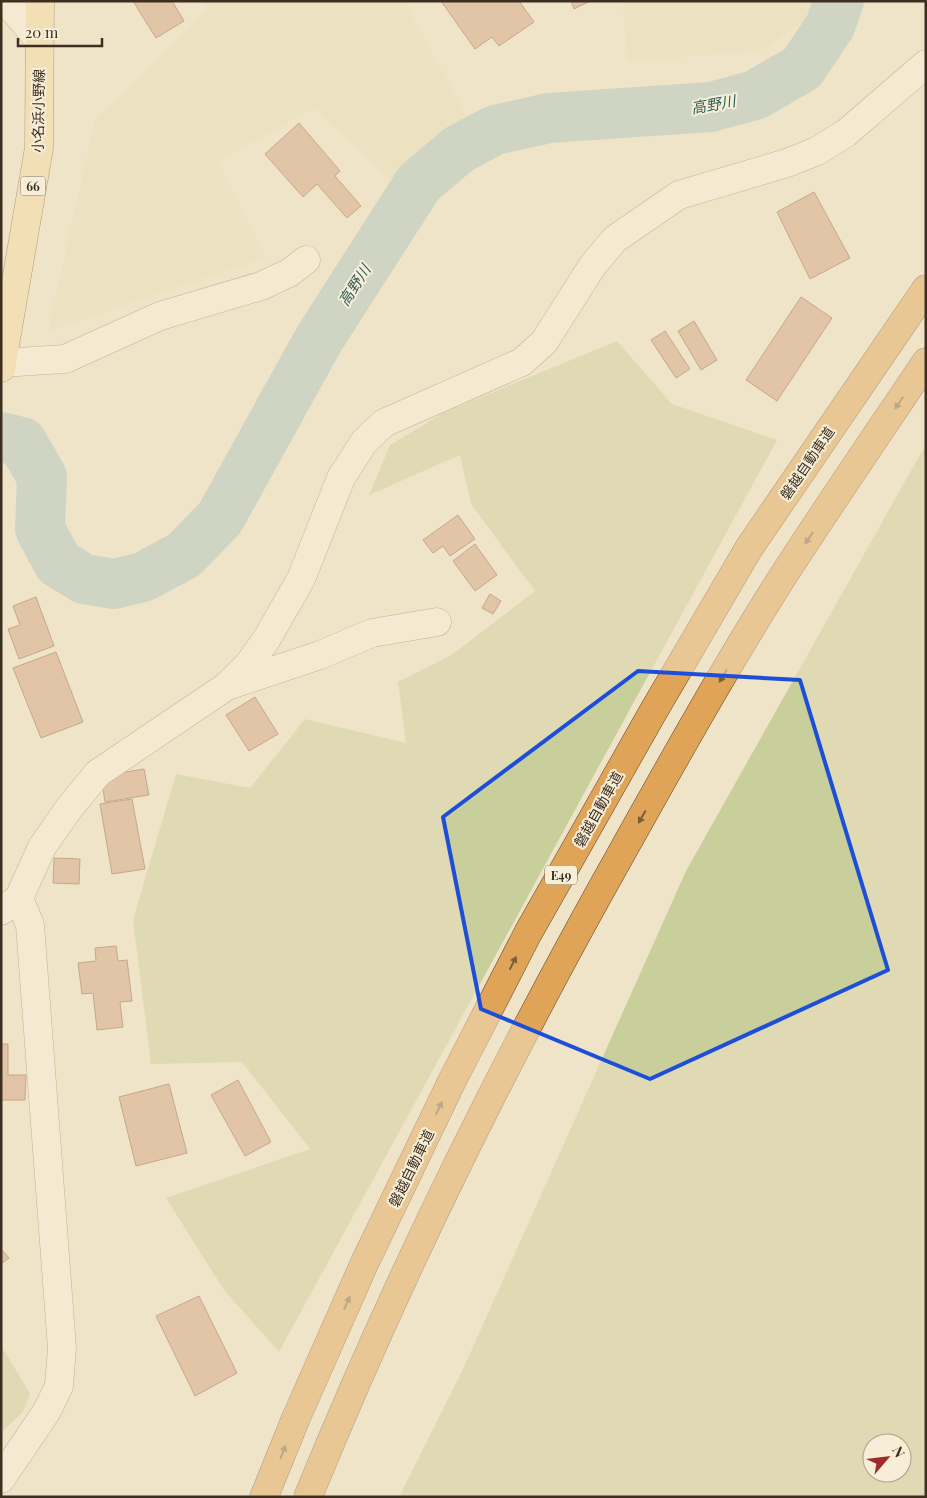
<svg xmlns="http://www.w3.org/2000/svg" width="927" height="1498" viewBox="0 0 927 1498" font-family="'Playfair Display','Noto Sans JP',serif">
	<rect width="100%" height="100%" fill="#f0e4c8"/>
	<!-- farmland -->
	<path fill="#e6deb5" d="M203,1H404L466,115L396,185L314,108L218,161L266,258L48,331L95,120L209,10Z
		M622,1H816L813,14L761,51L628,61Z"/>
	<!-- green -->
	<path fill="#c9cf9b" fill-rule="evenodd" d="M617,341L672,404L777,440L279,1352L224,1290L166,1198L310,1149L242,1062L151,1064L133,920L176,774L250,788L305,719L406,743L398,682L453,654L535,591L471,504L460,455L369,495L390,445L445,412Z
		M926,444V1497H399L464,1367L686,871ZM872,1443H902V1473H872Z
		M1,1345L30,1394L23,1412L1,1433Z"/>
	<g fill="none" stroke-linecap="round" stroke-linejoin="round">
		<!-- river -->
		<path stroke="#a9c4bc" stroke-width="50" d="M1,437L22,442L42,477L40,529L58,563L84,579L114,584L143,577L184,555L220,518L319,339L419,183L459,149L495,130L549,118L711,107L755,95L802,68L830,26L839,1"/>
	</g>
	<!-- building -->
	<path fill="#cf9f7d" stroke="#8d5f41" d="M133,1H172L184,21L156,38Z
		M441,1H519L534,22L499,46L492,37L475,49Z
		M571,1H590L574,9Z
		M299,123L340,171L335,176L361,206L347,218L317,184L303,197L265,154Z
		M814,192L850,258L810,279L777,212Z
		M801,297L832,318L777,401L746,380Z
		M694,321L717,360L701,370L678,331Z
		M665,331L690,369L676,378L651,340Z
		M458,515L475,539L450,556L443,546L433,553L423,540Z
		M475,544L497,575L475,591L453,561Z
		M490,594L501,601L493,614L482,608Z
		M36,597L54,646L19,659L8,629L20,625L13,606Z
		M56,652L83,722L41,738L13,668Z
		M255,697L278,734L249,751L226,715Z
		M144,769L149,795L105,802L101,776Z
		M132,799L145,869L112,874L100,804Z
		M54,858L80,859L79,884L53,883Z
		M116,946L118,961L127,960L132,1001L120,1002L123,1027L97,1030L93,993L82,994L78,963L96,961L95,948Z
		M1,1044H8V1075H26L25,1100H1Z
		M238,1080L271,1142L245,1156L211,1095Z
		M169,1084L187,1153L136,1166L119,1097Z
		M1,1249L9,1258L1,1264Z
		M199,1296L237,1373L195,1396L156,1316Z"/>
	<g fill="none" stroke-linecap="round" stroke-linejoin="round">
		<!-- minor casing -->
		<g stroke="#8d765c" stroke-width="29">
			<path id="minor" d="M6,1L39,40
				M1,363L65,359L160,316L261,286L289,273L306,260
				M230,685L320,655L372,633L437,622
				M1,911L19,898L42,847L70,807L98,773L227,686L248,665L266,640L301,579L341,478L364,442L384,423L522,362L544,342L593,265L615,239L679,195L787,163L817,151L846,133L926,64
				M1,1479L47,1411L59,1386L62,1348L30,925L19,898"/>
		</g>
		<!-- major casing -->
		<g stroke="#5b4430" stroke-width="29">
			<path id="major" d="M1,368L39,148L40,1"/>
		</g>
		<!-- highway casing -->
		<g stroke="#5b4430" stroke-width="29">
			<path id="highway" d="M264,1497L296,1418L365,1262L452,1081L528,933L653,712L749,548L926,289
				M308,1497C398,1276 504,1062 621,854C674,759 727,664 785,573C831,502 879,432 926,362"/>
		</g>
		<!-- minor -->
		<use href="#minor" stroke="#faf1dc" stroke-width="28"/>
		<!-- major -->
		<use href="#major" stroke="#f3d9a0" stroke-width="28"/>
		<!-- highway -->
		<use href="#highway" stroke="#e0a458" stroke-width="28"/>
	</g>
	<!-- one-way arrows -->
	<defs><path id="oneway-solid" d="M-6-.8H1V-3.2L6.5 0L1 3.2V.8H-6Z" transform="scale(1.25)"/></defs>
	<g fill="#7e5d36">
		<use href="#oneway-solid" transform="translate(899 403) rotate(124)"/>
		<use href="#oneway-solid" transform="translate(809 538) rotate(124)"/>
		<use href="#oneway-solid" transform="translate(723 676) rotate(121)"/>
		<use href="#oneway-solid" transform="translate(642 817) rotate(119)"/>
		<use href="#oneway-solid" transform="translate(513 963) rotate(-63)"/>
		<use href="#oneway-solid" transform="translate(439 1108) rotate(-64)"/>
		<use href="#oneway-solid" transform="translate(347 1303) rotate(-66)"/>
		<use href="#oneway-solid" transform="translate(283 1452) rotate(-68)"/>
	</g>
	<!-- marked area -->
	<path d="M0 0H927V1498H0ZM638,671L800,680L888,970L650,1079L481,1009L443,817Z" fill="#f0e4c8" fill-opacity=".55" fill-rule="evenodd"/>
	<path fill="none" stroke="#1d4ed8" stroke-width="4" stroke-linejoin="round" d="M638,671L800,680L888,970L650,1079L481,1009L443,817Z"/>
	<g text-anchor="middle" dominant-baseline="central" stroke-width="4" stroke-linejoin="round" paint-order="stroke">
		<!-- shield labels -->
		<g fill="#f7eed8" stroke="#756857" stroke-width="1">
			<rect x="20.5" y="176.5" width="25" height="19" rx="4"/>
			<rect x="545" y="865.5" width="32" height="19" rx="4"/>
		</g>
		<g font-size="12" font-weight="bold" fill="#3d2e20">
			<text x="33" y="186">66</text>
			<text x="561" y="875">E49</text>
		</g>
		<!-- street labels -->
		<g font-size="14" fill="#3d2e20" stroke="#f7eed8">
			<text transform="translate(38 111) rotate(-89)">小名浜小野線</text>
			<text transform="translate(807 463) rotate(-56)">磐越自動車道</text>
			<text transform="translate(598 809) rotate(-61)">磐越自動車道</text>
			<text transform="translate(411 1168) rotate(-64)">磐越自動車道</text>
		</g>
		<!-- water labels -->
		<g font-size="15" font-style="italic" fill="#2f5d5a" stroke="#f7eed8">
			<text transform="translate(713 104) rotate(-10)">高野川</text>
			<text transform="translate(354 285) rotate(-57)">高野川</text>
		</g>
	</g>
	<!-- border -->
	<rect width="927" height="1498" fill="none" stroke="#3d2e20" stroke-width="5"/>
	<!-- north arrow -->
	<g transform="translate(887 1458) rotate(62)"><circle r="24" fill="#f7eed8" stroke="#ada18e"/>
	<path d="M0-4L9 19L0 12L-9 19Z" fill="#9e2a2b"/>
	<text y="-8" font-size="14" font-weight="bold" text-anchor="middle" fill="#3d2e20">N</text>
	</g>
	<!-- scale -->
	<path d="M18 38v8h84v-8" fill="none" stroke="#3d2e20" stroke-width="2.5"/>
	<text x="25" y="38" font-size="15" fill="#3d2e20" stroke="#f7eed8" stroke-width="4" paint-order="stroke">20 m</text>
</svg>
